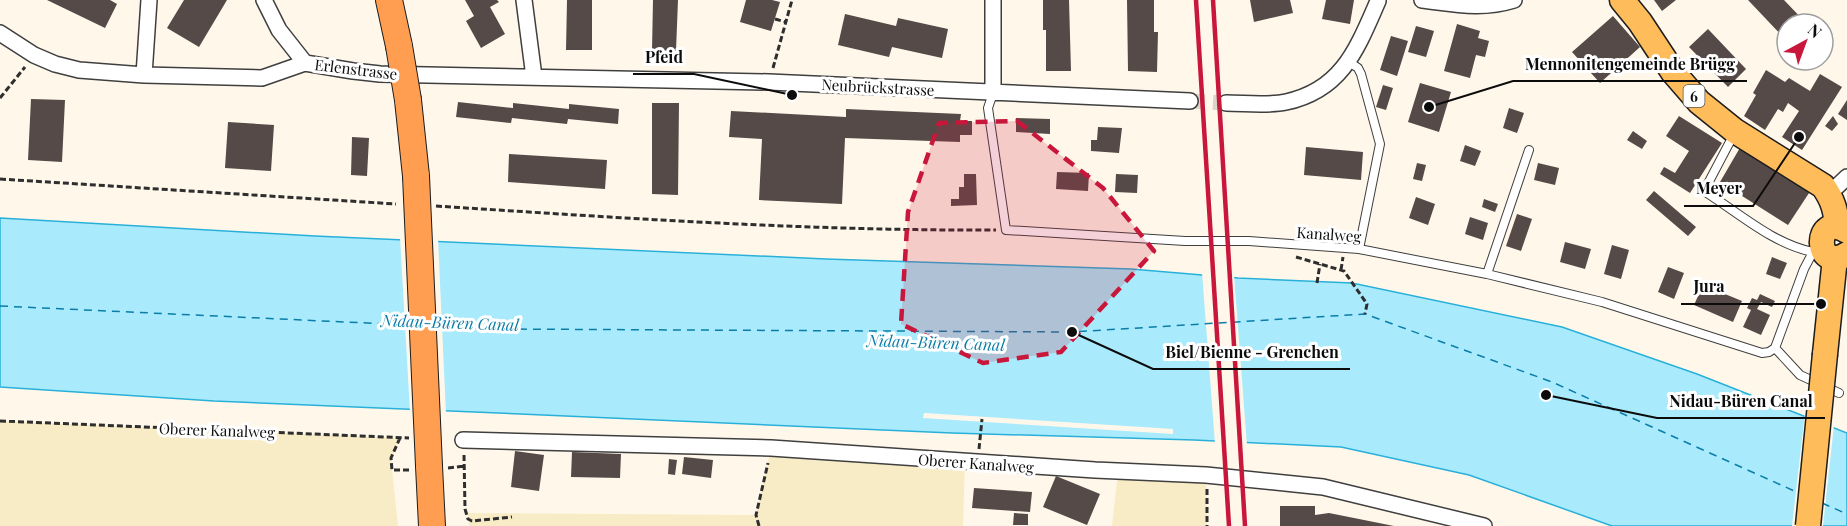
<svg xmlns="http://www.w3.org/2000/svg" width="1847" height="526" viewBox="0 0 1847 526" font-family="'Playfair Display',serif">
	<rect width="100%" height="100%" fill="#fff8ea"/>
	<!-- farmland -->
	<path fill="#f8ecc7" d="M0,421L400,438L391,459L398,526H0Z
		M771,448L965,462L963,526H469L468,513L756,515Z
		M1118,471L1206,475L1207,526H1112Z"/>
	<!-- water -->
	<path fill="#a9ebfc" stroke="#29b0da" stroke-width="1.5" d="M0,218L315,236L826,259L1131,269L1238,278L1352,283L1562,327L1697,374L1847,433V526H1612L1469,475L1341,447L1194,440L952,433L520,414L214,401L0,387Z"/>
	<!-- pier -->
	<path fill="#fff8ea" d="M400,237L438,239L446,414L410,412Z
		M1202,272L1234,275L1247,446L1215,444Z
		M924,413L1173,429V434L923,418Z
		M1805,413L1834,425L1823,526H1792Z"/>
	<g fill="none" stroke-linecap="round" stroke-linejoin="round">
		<!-- ferry -->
		<path stroke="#0a7da9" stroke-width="1.5" stroke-dasharray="8 6" stroke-linecap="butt" d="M0,306L410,325
			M435,326L500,329L1072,332L1365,314L1552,382L1801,494
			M1822,503L1847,514"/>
	</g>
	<!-- building -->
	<path fill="#554a47" d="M47,0H110L117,4L105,28Z
		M184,0H227L199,47L167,28Z
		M465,0H497L499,2L490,7L505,34L481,48L466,21L474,16Z
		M567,0H592V50H566Z
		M653,0H678L676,51L652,50Z
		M746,0H772L780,2L771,31L740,22Z
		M1043,0H1069L1071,71H1046V30H1043Z
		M1127,0H1154V32H1158L1157,72L1128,71Z
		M1250,0H1290L1293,13L1254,22Z
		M1326,0H1354L1350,24L1322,19Z
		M1654,0H1676L1662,11Z
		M1748,0H1784L1807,24H1787V41Z
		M845,14L896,26L898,18L948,29L942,58L892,47L889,57L838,45Z
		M1613,16L1640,47L1600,83L1572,52Z
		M1457,24L1480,31L1478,38L1489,41L1485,57L1476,55L1470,78L1444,71Z
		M1416,26L1434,31L1426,57L1408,52Z
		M1708,29L1746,69L1728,87L1689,47Z
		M1391,36L1408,41L1397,76L1380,70Z
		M1766,70L1785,82L1789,78L1810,91L1820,74L1842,87L1802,150L1782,137L1799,111L1788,103L1783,112L1778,109L1765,130L1744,116L1756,95L1753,93Z
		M1420,83L1451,92L1439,132L1408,122Z
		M1383,85L1393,88L1386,110L1376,107Z
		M31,99L65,100L62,162L28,160Z
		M1847,100V120L1838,114Z
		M458,102L513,108V103L569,109V104L619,109L618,124L568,119L567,124L512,118L511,123L456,117Z
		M652,103H679L678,195L652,194Z
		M1509,108L1524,113L1517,133L1503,128Z
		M846,109L961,114L960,121H972V135H960V142L845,138L842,204L759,200L762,139L729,137L731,111L846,117Z
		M1679,116L1722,143L1690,193L1660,174L1664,167L1675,173L1689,151L1666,136Z
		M1833,116L1838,124L1832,131L1825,126Z
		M1016,118L1050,119V134L1016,132Z
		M228,122L274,125L271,171L225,168Z
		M1098,127L1122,128L1119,153L1091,151V140H1097Z
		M1633,131L1647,141L1642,149L1627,140Z
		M352,137L369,138L367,176L351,175Z
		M1465,145L1481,151L1475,166L1460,161Z
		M1741,146L1811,190L1788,225L1720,182Z
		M1306,147L1363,152L1361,180L1304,175Z
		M509,154L607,160L605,189L508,182Z
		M1417,163L1426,165L1422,181L1413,179Z
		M1538,163L1559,168L1555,185L1534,180Z
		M1057,172L1089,173L1088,191L1056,189Z
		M964,174H976L977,205L951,206V199H959V187H964Z
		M1116,174L1138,175L1137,193L1115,192Z
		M1654,191L1696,227L1688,236L1646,200Z
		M1416,197L1435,204L1428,225L1409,218Z
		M1484,199L1498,204L1495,212L1482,207Z
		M1517,214L1532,219L1521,251L1506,246Z
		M1470,217L1488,223L1483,240L1465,234Z
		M1565,242L1591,249L1585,269L1560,262Z
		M1612,245L1629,250L1621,279L1604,274Z
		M1772,257L1787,263L1780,279L1766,274Z
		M1668,267L1684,273L1674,299L1658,292Z
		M1703,285L1742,301L1733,322L1694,305Z
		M1760,294L1775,301L1772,307L1761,302L1757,309L1770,315L1761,335L1743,327L1751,310L1747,308L1752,298L1757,300Z
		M515,451L544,455L539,491L511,487Z
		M572,452L621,454L620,478L571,477Z
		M684,457L713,460L711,478L682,474Z
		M669,459L677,460L675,475L668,474Z
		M1056,476L1100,494L1087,525L1043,507Z
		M974,488L1032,492L1030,512L972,508Z
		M1280,506H1315V515L1329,513L1394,526H1280Z
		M1014,513L1028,514V525H1013Z"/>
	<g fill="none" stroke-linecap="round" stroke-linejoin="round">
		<!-- minor-tunnel -->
		<path stroke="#dbd5c9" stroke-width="15" stroke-dasharray="15 8" stroke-linecap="butt" d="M1190,101L1226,103"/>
		<!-- service casing -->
		<g stroke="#3f3f3f" stroke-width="10">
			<path id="service" d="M1349,62L1358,68L1361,74L1380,144L1359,249
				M993,93L988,108L1006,230L1185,241H1249L1359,249L1487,274L1602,302L1762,353L1769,352L1775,348
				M1734,134L1704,191C1739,213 1773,244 1813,252
				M1487,274L1529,150
				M1775,348L1804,269L1813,252L1816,251
				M1775,348L1800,375L1839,393"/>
		</g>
		<!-- minor casing -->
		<g stroke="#3f3f3f" stroke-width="18">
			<path id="minor" d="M264,0L279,30L305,63
				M524,0L534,77
				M1422,0C1455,4 1482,10 1514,0
				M0,33L34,55L55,64L79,70L144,75L262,78L305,63L353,71L380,74L769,82L1190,101
				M144,75L149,0
				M993,93V0
				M1226,103C1245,103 1267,106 1286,102C1342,90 1357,49 1378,1
				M1829,194L1847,177
				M463,440L771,448L1095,470L1206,475L1323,487L1484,526"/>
		</g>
		<!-- primary casing -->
		<g stroke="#1d1d1d" stroke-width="27">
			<path id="primary" d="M1622,0L1640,22L1673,72L1699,102L1735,131L1823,186C1833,200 1836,211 1837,227
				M1847,231C1813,210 1814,275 1847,254
				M1825,354L1835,258"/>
		</g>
		<!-- trunk casing -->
		<g stroke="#1d1d1d" stroke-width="28">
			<path id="trunk" d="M389,0L399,46
				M408,100L416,176
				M429,466L432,526"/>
		</g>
		<!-- path -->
		<path stroke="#2e2e2e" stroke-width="3" stroke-dasharray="6 3" stroke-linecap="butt" d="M775,19L786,22
			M773,68L792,0
			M0,98L25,67
			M0,179L396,204
			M436,206C622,218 809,231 996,230
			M1296,257L1344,271L1367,304L1365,314
			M1341,270L1343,257
			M1317,283L1320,264
			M0,421L409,438
			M400,438L391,458L392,470H410
			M979,449L982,419
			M464,455L465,509L468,519L472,521L512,517
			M448,468L465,466
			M1207,489V526
			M759,526L756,515L768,463"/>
		<!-- service -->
		<use href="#service" stroke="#fff" stroke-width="8"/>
		<!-- minor -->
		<use href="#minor" stroke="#fff" stroke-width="15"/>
		<!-- primary -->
		<use href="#primary" stroke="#ffbc5a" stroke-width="24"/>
		<!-- trunk -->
		<use href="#trunk" stroke="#ff9d51" stroke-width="26"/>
		<!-- rail -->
		<path stroke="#c9173c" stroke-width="4.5" d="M1196,0L1229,526
			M1213,0L1245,526"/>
		<!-- primary-bridge casing -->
		<g stroke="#1d1d1d" stroke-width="27" stroke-linecap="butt">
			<path id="primary-bridge" d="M1808,526L1825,354"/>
		</g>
		<!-- trunk-bridge casing -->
		<g stroke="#1d1d1d" stroke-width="28" stroke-linecap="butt">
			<path id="trunk-bridge" d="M399,46L408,100
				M416,176L429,466"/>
		</g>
		<!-- primary-bridge -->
		<use href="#primary-bridge" stroke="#ffbc5a" stroke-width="24"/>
		<!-- trunk-bridge -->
		<use href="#trunk-bridge" stroke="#ff9d51" stroke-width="26"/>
	</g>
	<!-- marked area -->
	<path fill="#c9173c" fill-opacity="0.2" stroke="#c9173c" stroke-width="4.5" stroke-dasharray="12 8" stroke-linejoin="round" d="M1017,121L1103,188L1154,251L1061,352L983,363L901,324L908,212L939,123Z"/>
	<g text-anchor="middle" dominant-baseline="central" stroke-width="6" stroke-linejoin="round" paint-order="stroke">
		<!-- shield labels -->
		<rect fill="#fff" stroke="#555" stroke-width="1.5" x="1683.5" y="85" width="21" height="22" rx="4.5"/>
		<g font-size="14" font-weight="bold" fill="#0c0c0c">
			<text x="1694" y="96">6</text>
		</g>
		<!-- street labels -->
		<g font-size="15" fill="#0c0c0c" stroke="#fff">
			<text transform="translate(356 69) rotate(7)">Erlenstrasse</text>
			<text transform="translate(878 87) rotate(3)">Neubrückstrasse</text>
			<text transform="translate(1329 234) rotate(4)">Kanalweg</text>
			<text transform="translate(217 430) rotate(2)">Oberer Kanalweg</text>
			<text transform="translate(976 463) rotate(4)">Oberer Kanalweg</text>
		</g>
		<!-- water labels -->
		<g font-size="16" font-style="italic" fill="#0a7da9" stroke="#fff">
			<text transform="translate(450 322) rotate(2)">Nidau-Büren Canal</text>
			<text transform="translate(936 342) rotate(2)">Nidau-Büren Canal</text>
		</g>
	</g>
	<!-- callouts -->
	<path fill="none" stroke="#0c0c0c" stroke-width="2" d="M792 95L694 74H633M1429 107L1513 81H1747M1799 137L1753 206H1684M1821 304L1736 304H1681M1072 332L1153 369H1350M1546 395L1657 418H1825"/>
	<g fill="#0c0c0c" stroke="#fff" stroke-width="2">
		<circle cx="792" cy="95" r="6"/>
		<circle cx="1429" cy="107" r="6"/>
		<circle cx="1799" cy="137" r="6"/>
		<circle cx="1821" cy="304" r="6"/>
		<circle cx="1072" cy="332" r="6"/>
		<circle cx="1546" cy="395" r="6"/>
	</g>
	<g font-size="16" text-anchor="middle" font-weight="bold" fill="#0c0c0c" stroke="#fff" stroke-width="6" stroke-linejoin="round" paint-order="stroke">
		<text x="664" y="63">Pfeid</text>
		<text x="1630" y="70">Mennonitengemeinde Brügg</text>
		<text x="1719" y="194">Meyer</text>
		<text x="1709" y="292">Jura</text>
		<text x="1252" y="358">Biel/Bienne - Grenchen</text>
		<text x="1741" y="407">Nidau-Büren Canal</text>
	</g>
	<!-- north arrow -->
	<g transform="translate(1805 42) rotate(41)"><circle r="28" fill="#ffffff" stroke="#9e9e9e" stroke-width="1.5"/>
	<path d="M0-4.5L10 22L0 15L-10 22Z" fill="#c9173c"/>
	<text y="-9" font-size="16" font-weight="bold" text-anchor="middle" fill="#0c0c0c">N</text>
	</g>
</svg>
